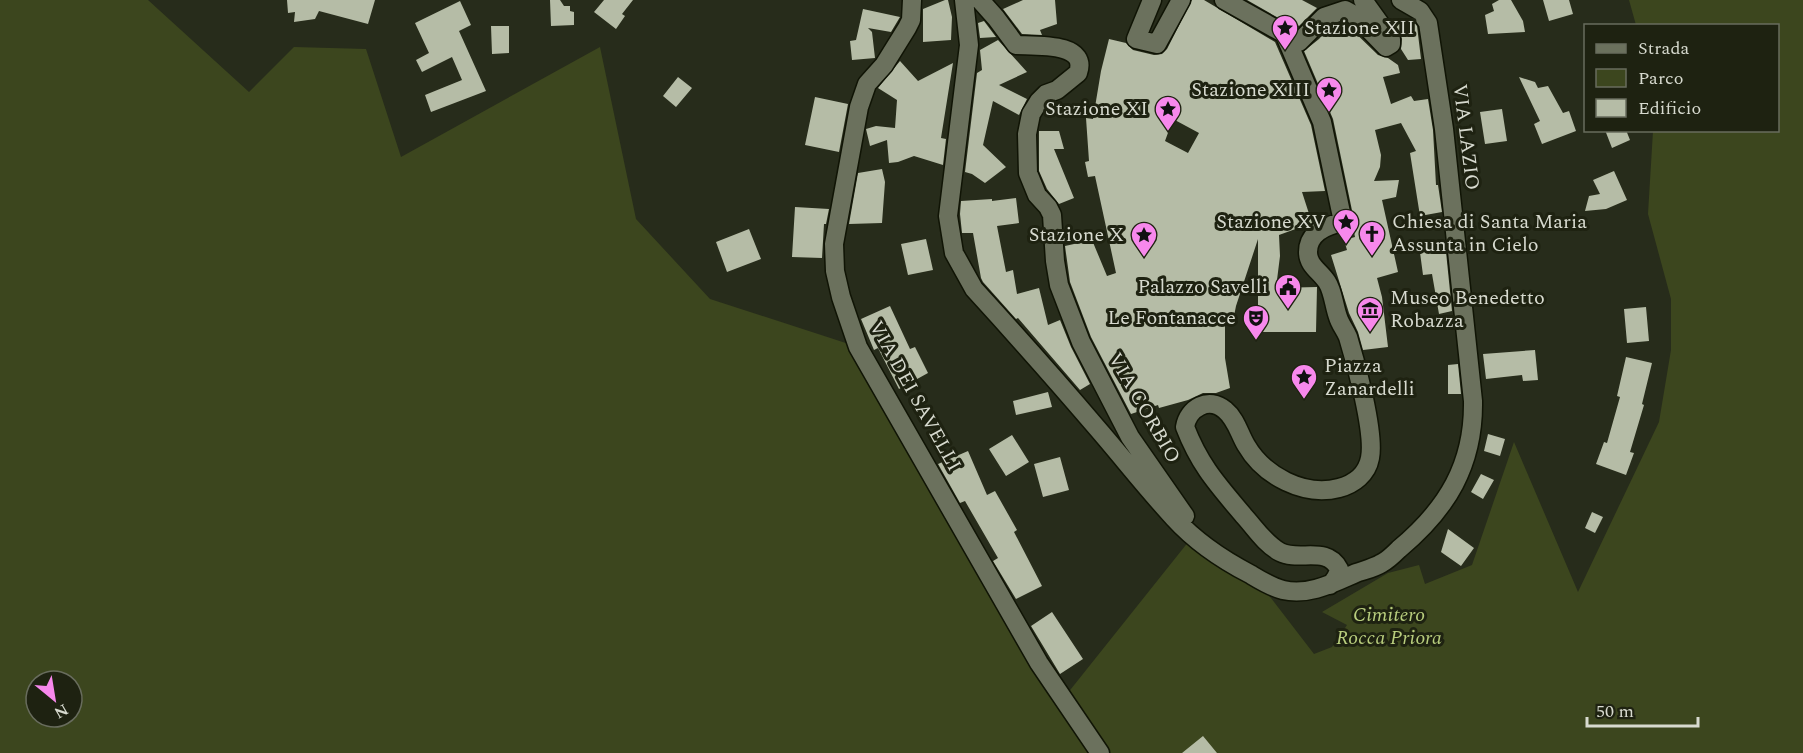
<svg xmlns="http://www.w3.org/2000/svg" width="1803" height="753" viewBox="0 0 1803 753" font-family="Spectral,serif">
	<rect width="100%" height="100%" fill="#272c1b"/>
	<!-- green -->
	<path fill="#3c461e" fill-rule="evenodd" d="M0,0H148L249,92L294,47L366,49L401,157L600,47L636,219L710,299L858,347L1063,699L1193,536L1254,576L1314,654L1332,647L1347,625L1322,612L1388,573L1419,565L1425,584L1472,565L1514,442L1578,592L1659,422L1671,350V299L1648,214L1653,131L1778,130V26L1636,25L1629,0H1803V753H0ZM36,681H72V717H36Z"/>
	<!-- building -->
	<path fill="#b5bca6" fill-rule="evenodd" d="M287,0H375L368,24L319,11L315,19L294,22L295,12L288,13Z
		M550,0H560L564,6H570V11L574,12V25L551,26Z
		M604,0H633L622,14L625,16L616,29L594,12Z
		M945,0H948L952,17L951,40L923,42V9Z
		M1023,0H1055L1057,24L1040,30L1042,35L1022,34L1003,9Z
		M1192,0H1204L1275,42L1311,125L1325,191L1302,192L1312,223L1279,235L1280,256L1276,288L1317,287L1316,332H1258V239L1236,306L1233,321L1225,323V358L1230,388L1216,393H1203L1188,400L1159,408L1158,405L1131,414L1091,337L1070,282L1065,246L1092,240L1107,276L1116,273L1095,176L1088,177L1085,162L1089,161L1086,118L1093,119L1101,71L1109,39L1126,43L1133,50L1154,55L1162,54L1167,49ZM1173,119L1199,133L1188,153L1165,141Z
		M1247,0H1302L1317,8L1299,26L1284,16L1282,20Z
		M1499,0H1511L1523,21L1525,32L1488,34L1485,15L1494,11L1492,4Z
		M1543,0H1569L1573,14L1549,21Z
		M460,1L471,25L459,31L486,91L431,112L425,95L462,80L452,57L422,72L416,60L429,53L415,23Z
		M863,9L900,17L891,32L868,28L872,32L875,58L852,60L850,41L856,40Z
		M1412,20L1417,26L1421,59L1408,60L1401,49L1402,39L1400,33L1394,23Z
		M984,21L996,37L980,38L978,23Z
		M1344,22L1378,55L1388,58L1398,65L1400,73L1383,77L1391,104L1411,96L1414,101L1428,99L1433,130L1436,185H1438L1442,212L1420,216L1410,153L1416,151L1401,123L1375,130L1381,155L1380,167L1374,181L1399,180L1396,197L1382,200L1398,272L1377,278L1382,297L1388,347L1363,350L1358,332L1349,313L1331,255L1347,250L1344,240L1355,237L1353,227L1354,220L1333,119L1304,51L1319,39L1330,27L1336,28Z
		M491,26H509V53L492,54Z
		M998,40L1027,72L999,85L1027,99L1019,115L993,101L983,145L1006,167L985,183L972,174L965,172L977,73L982,70L980,50Z
		M900,61L918,81L953,63L941,138L946,139L943,165L914,156L898,162L889,163L887,140L870,146L866,129L876,126L895,128L897,100L878,88Z
		M678,77L692,88L676,107L663,96Z
		M1519,77L1535,82L1538,88L1548,86L1563,113L1569,111L1576,131L1542,144L1534,124L1540,121Z
		M815,97L848,104L839,152L805,145Z
		M1502,109L1507,141L1485,144L1480,112Z
		M1605,130H1626L1630,140L1612,148Z
		M1039,131H1059L1064,149H1054L1074,198L1059,204L1047,189L1039,171Z
		M882,169L885,182L882,223L849,224L858,173Z
		M1614,171L1627,200L1606,209L1585,211L1589,196L1600,194L1593,180Z
		M1016,198L1019,223L997,226L1006,272L1013,270L1017,294L1039,288L1048,325L1060,320L1071,347L1090,384L1080,390L1018,318L1016,319L983,282L981,278L973,233H962L960,214L961,201L992,199V201Z
		M795,207L829,209L826,224H824L822,258L792,257Z
		M749,229L761,259L727,272L716,242Z
		M926,239L933,270L908,275L901,244Z
		M1445,242L1452,311L1439,314L1432,274L1423,275L1419,245Z
		M890,306L910,349L915,347L928,373L899,389L878,348L874,350L861,319Z
		M1646,307L1649,341L1627,343L1624,309Z
		M1535,350L1538,380L1523,381L1522,375L1486,379L1483,354Z
		M1626,357L1652,363L1642,404L1644,405L1630,452L1634,453L1626,475L1596,464L1604,442L1607,443L1620,397L1617,396Z
		M1458,364L1461,394H1448V365Z
		M1048,392L1052,407L1016,415L1013,401Z
		M1488,434L1505,439L1500,456L1484,451Z
		M1012,435L1029,462L1006,476L989,449Z
		M968,451L987,495L995,491L1017,530L1014,532L1042,586L1016,599L993,561L998,558L965,501L960,503L938,464Z
		M1060,457L1069,490L1043,497L1034,464Z
		M1481,474L1494,480L1483,499L1471,492Z
		M1592,512L1603,517L1595,533L1585,528Z
		M1448,529L1474,548L1461,566L1441,552Z
		M1052,612L1083,659L1060,674L1031,626Z
		M1203,736L1217,753H1182Z"/>
	<g fill="none" stroke-linecap="round" stroke-linejoin="round">
		<!-- minor casing -->
		<g stroke="#101405" stroke-width="21">
			<path id="minor" d="M912,0L911,20L907,28L884,65L867,84L859,107L834,244L835,271L841,297L858,347L1039,663L1100,753
				M964,0L969,45L948,216L954,253L974,289C1016,335 1057,381 1097,428C1123,458 1147,489 1174,518C1195,541 1223,560 1250,574C1260,580 1271,587 1283,590C1309,596 1333,583 1356,573C1365,570 1374,568 1382,563C1388,560 1394,554 1399,549C1447,509 1474,465 1473,401L1444,129L1428,23L1420,11L1401,0
				M980,0L996,18L1016,45C1035,46 1089,42 1078,73L1057,90L1046,94L1039,101L1031,114L1027,134L1028,173L1037,195L1048,207L1052,215L1055,261L1059,285L1081,342L1130,437L1185,516
				M1152,0L1136,39L1157,44L1181,0
				M1224,0L1299,42L1324,17L1345,10L1356,16L1386,47L1391,44V39L1363,0
				M1284,33L1322,122L1343,222C1328,225 1308,232 1308,252C1308,266 1320,271 1327,282C1333,291 1334,306 1338,317C1340,324 1345,330 1348,337C1356,363 1375,433 1370,458C1367,474 1354,484 1339,488C1304,497 1264,476 1246,445C1239,433 1236,419 1225,410C1209,396 1188,408 1185,427C1200,466 1218,485 1244,516C1255,528 1265,544 1280,552C1299,562 1327,545 1339,569C1338,576 1335,580 1330,585"/>
		</g>
		<!-- minor -->
		<use href="#minor" stroke="#6b715d" stroke-width="18"/>
	</g>
	<!-- icons -->
	<defs>
		<g id="sight-pin" transform="scale(1.35)"><path d="M0 17L-7.5 6A9.5 9.5 0 1 1 7.5 6Z" fill="#f788ec" stroke="#1e2211"/><path d="M0-6L1.8-2.2L6-1.7L2.9 1.2L3.7 5.4L0 3.3L-3.7 5.4L-2.9 1.2L-6-1.7L-1.8-2.2Z" fill="#111"/></g>
		<g id="church-pin" transform="scale(1.35)"><path d="M0 17L-7.5 6A9.5 9.5 0 1 1 7.5 6Z" fill="#f788ec" stroke="#1e2211"/><path d="M-1.2-6h2.4v3.5h3.3v2.4h-3.3V6h-2.4V-.1h-3.3v-2.4h3.3Z" fill="#111"/></g>
		<g id="civic-pin" transform="scale(1.35)"><path d="M0 17L-7.5 6A9.5 9.5 0 1 1 7.5 6Z" fill="#f788ec" stroke="#1e2211"/><path d="M-.6-6.5H3V-4.5H.6V-3L4-1V1h2V6H-6V1h2V-1L-.6-3ZM-1.2 2.5V6h2.4V2.5Z" fill="#111"/></g>
		<g id="museum-pin" transform="scale(1.35)"><path d="M0 17L-7.5 6A9.5 9.5 0 1 1 7.5 6Z" fill="#f788ec" stroke="#1e2211"/><path d="M0-6L6-3V-2H-6V-3ZM-5-1h2V3h-2ZM-1-1h2V3h-2ZM3-1h2V3H3ZM-6 4H6V6H-6Z" fill="#111"/></g>
		<g id="theatre-pin" transform="scale(1.35)"><path d="M0 17L-7.5 6A9.5 9.5 0 1 1 7.5 6Z" fill="#f788ec" stroke="#1e2211"/><path d="M-5-5.5Q0-4 5-5.5V0Q5 5 0 6Q-5 5-5 0ZM-3.3-2.5H-1v1.5H-3.3ZM1-2.5H3.3v1.5H1ZM-2.8 1Q0 5.5 2.8 1Z" fill="#111"/></g>
	</defs>
	<g fill-rule="evenodd">
		<use href="#sight-pin" x="1285" y="28"/>
		<use href="#sight-pin" x="1329" y="90"/>
		<use href="#sight-pin" x="1168" y="109"/>
		<use href="#sight-pin" x="1346" y="222"/>
		<use href="#church-pin" x="1372" y="234"/>
		<use href="#sight-pin" x="1144" y="235"/>
		<use href="#civic-pin" x="1288" y="287"/>
		<use href="#museum-pin" x="1370" y="310"/>
		<use href="#theatre-pin" x="1256" y="318"/>
		<use href="#sight-pin" x="1304" y="377"/>
	</g>
	<g text-anchor="middle" dominant-baseline="central" stroke-width="6" stroke-linejoin="round" paint-order="stroke">
		<!-- poi labels -->
		<g font-size="20" fill="#d7dacf" stroke="#1e2211" text-anchor="end">
			<text x="1304" y="28" text-anchor="start">Stazione XII</text>
			<text x="1310" y="90">Stazione XIII</text>
			<text x="1148" y="109">Stazione XI</text>
			<text x="1326" y="222">Stazione XV</text>
			<text x="1392" y="222" text-anchor="start">Chiesa di Santa Maria<tspan x="1392" dy="23">Assunta in Cielo</tspan></text>
			<text x="1124" y="235">Stazione X</text>
			<text x="1268" y="287">Palazzo Savelli</text>
			<text x="1390" y="298" text-anchor="start">Museo Benedetto<tspan x="1390" dy="23">Robazza</tspan></text>
			<text x="1236" y="318">Le Fontanacce</text>
			<text x="1324" y="366" text-anchor="start">Piazza<tspan x="1324" dy="23">Zanardelli</tspan></text>
		</g>
		<!-- street labels -->
		<g font-size="20" fill="#d7dacf" stroke="#1e2211">
			<text transform="translate(1466 137) rotate(83)">VIA LAZIO</text>
			<text transform="translate(915 396) rotate(61)">VIA DEI SAVELLI</text>
			<text transform="translate(1144 408) rotate(60)">VIA CORBIO</text>
		</g>
		<!-- park labels -->
		<g font-size="20" font-style="italic" fill="#b8cd7d" stroke="#1e2211">
			<text x="1389" y="615">Cimitero<tspan x="1389" dy="23">Rocca Priora</tspan></text>
		</g>
	</g>
	<!-- legend -->
	<rect x="1584" y="24" width="195" height="108" fill="#1e2211" stroke="#686c5d" stroke-width="1.5"/>
	<rect x="1596" y="44" width="30" height="9" fill="#6b715d" stroke="#686c5d" stroke-width="1.5"/>
	<text x="1638" y="54" font-size="18" fill="#d7dacf">Strada</text>
	<rect x="1596" y="69" width="30" height="18" fill="#3c461e" stroke="#686c5d" stroke-width="1.5"/>
	<text x="1638" y="84" font-size="18" fill="#d7dacf">Parco</text>
	<rect x="1596" y="99" width="30" height="18" fill="#b5bca6" stroke="#686c5d" stroke-width="1.5"/>
	<text x="1638" y="114" font-size="18" fill="#d7dacf">Edificio</text>
	<!-- north arrow -->
	<g transform="translate(54 699) rotate(150)"><circle r="28" fill="#1e2211" stroke="#686c5d" stroke-width="1.5"/>
	<path d="M0-4.5L10 22L0 15L-10 22Z" fill="#f788ec"/>
	<text y="-9" font-size="16" font-weight="bold" text-anchor="middle" fill="#d7dacf">N</text>
	</g>
	<!-- scale -->
	<path d="M1587 717v9h111v-9" fill="none" stroke="#d7dacf" stroke-width="3"/>
	<text x="1596" y="717" font-size="18" fill="#d7dacf" stroke="#1e2211" stroke-width="4.5" paint-order="stroke">50 m</text>
</svg>
